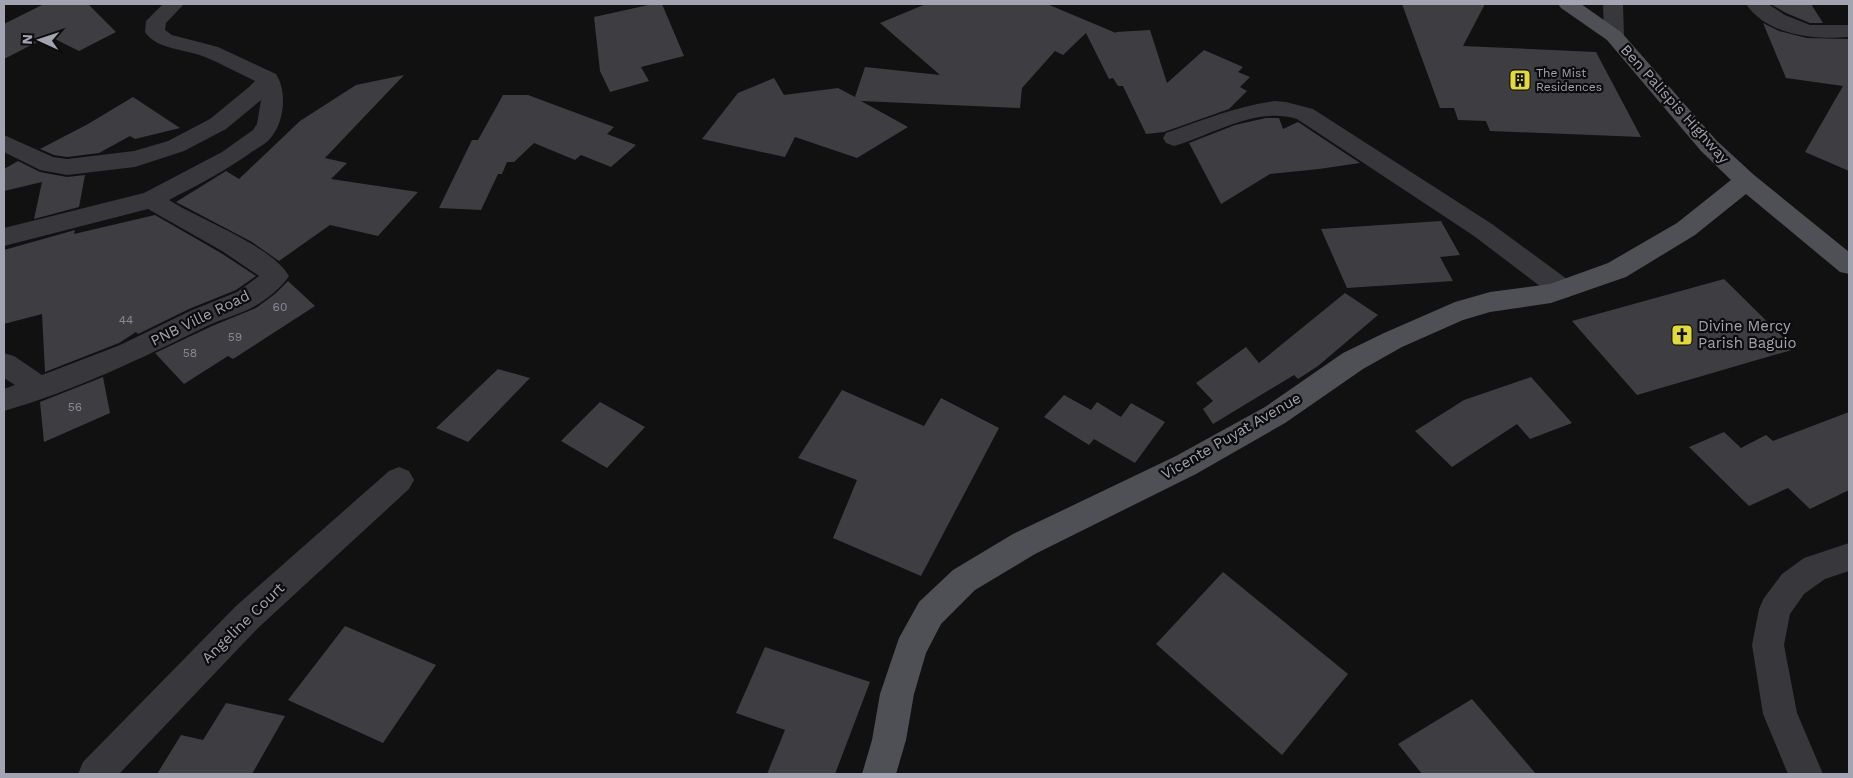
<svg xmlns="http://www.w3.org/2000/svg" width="1853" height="778" viewBox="0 0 1853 778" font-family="'Work Sans',sans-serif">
	<rect width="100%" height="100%" fill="#111112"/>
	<!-- building -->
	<path fill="#3e3e42" d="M44,4H88L116,32L79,51L49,36L4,59V24Z
		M653,4H662L684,56L641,67L649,81L610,92L600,71L594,17Z
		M926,4H1047L1116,33V32L1150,30L1167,83L1204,50L1243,67L1238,72L1250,77L1240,87L1247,91L1229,109L1164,132L1146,134L1123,86H1118L1113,78L1109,79L1086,33L1063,55L1055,51L1022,88L1020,108L861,101L908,127L857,158L795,137L785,157L702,139L738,93L774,78L784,95L838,88L855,97L865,67L940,75L880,23Z
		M1402,4H1485L1463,46L1596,52L1641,137L1490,131L1486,121L1458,120L1454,108H1440Z
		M1771,4H1811L1823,23H1810L1786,13Z
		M1763,23L1779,31L1807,38L1849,39V171L1805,152L1843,86L1786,78Z
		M404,75L325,158L347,163L331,179L418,192L378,236L330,225L279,261L252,242L176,202L226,171L239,179L300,121L356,85Z
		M503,95H528L614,127L607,134L636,145L611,167L581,155L575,160L534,143L514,162H507L502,174H498L481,210L439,208L472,140H478Z
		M133,97L180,128L135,139L130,136L99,153L67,157L54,155L40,149L88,124Z
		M1266,118H1279L1283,129L1298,122L1360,163L1319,169L1270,174L1221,204L1189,143L1235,125Z
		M18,161L40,172L67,177L85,175L79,207L34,219L42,182L4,191V169Z
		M155,215L221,253L256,276L236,290L189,309L138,334L136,332L119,343L45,372L42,314L4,324V250L75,230L74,234Z
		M1441,221L1460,255L1440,257L1453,281L1347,288L1321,229Z
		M1724,279L1795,349L1637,395L1572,321Z
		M288,281L315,306L233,359L228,356L184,384L155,353L212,326L256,308L275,294Z
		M1345,293L1378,315L1318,366L1298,379L1294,375L1213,424L1203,409L1213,401L1196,383L1246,347L1259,363Z
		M498,369L530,378L468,442L436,428Z
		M103,377L110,413L44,442L40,402Z
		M1531,377L1572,423L1530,439L1517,424L1452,467L1415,431L1464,400Z
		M842,390L924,426L941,398L999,428L921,576L833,538L857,480L798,458Z
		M1064,395L1091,410L1097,402L1121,417L1131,403L1165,422L1135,463L1094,439L1089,445L1044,417Z
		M600,402L645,427L607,468L561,441Z
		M1849,412V490L1810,509L1788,488L1749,506L1689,447L1724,432L1741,448L1766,435L1773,441Z
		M1223,572L1348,674L1282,755L1156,644Z
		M345,626L436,665L383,743L288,700Z
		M765,647L870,682L835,774H767L785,730L736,713Z
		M1472,699L1536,774H1422L1398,744Z
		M226,703L285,716L252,774H157L181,735L203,740Z"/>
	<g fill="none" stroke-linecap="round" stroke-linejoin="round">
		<!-- street -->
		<path fill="#37373c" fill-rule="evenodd" d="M163,4H184L166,23L165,30L172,35L218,47L276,74C288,93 284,124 269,140C265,144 258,148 253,151C227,170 198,185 169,200C200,220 271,245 289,276C282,287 266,300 255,306C239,315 221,319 205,327C140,359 74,391 4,411V389L15,385L4,378V353L14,356L42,375L120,345L190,311L237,292L259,276L222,251L148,209L4,246V228L144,193L222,152L253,130L257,124L261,100L226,129L184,151L135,167L67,175L40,170L4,152V135L53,157L67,159L134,151L168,141L210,119L249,87L255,81C238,73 222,64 205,57C186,49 157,50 145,32L146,21Z
			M1603,4H1623L1624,36L1621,40L1614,42L1607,40L1604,36Z
			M1746,4H1768L1785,15L1810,25H1849V37C1815,40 1768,36 1746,4Z
			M1275,101L1286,102L1313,109L1492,224L1571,282L1575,289L1571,296L1562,299L1553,296L1474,236L1297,119C1256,106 1213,135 1174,146L1166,143L1163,138L1166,133C1202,120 1237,106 1275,101Z
			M399,467L409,471L414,480L409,489L258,628L119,774H78L83,762L236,606L389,471Z
			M1849,543V571L1825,579L1804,594L1790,614L1784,645L1797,713L1823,774H1788L1763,714L1752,645L1759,609L1764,598L1782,574L1804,558Z"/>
		<!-- primary -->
		<path fill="#4f4f56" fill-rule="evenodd" d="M1558,4H1581L1621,32L1717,141L1754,175L1849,252V274L1840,272L1746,194L1695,235L1626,277L1551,303L1490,312L1463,320L1402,347L1363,369L1285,423L1196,474L1035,554L975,590L941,624L926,653L914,694L906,740L896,774H862L872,740L880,694L899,638L919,602L953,570L1013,534L1176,456L1265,407L1343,353L1384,333L1455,302L1490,292L1550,284L1608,263L1677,223L1731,180L1701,151L1607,40L1561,8Z"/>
	</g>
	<!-- icons -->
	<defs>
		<g id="building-square" transform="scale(1.125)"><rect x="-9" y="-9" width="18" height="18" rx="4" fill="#e0da3b" stroke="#0c0c0d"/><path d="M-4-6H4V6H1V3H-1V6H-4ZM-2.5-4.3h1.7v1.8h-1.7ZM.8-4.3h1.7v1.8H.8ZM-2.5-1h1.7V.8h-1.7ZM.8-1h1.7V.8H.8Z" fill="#111"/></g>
		<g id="church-square" transform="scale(1.125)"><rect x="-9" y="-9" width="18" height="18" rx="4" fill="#e0da3b" stroke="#0c0c0d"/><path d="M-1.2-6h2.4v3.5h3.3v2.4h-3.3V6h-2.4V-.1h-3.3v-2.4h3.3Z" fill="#111"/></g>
	</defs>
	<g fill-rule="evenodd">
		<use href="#building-square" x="1520" y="80"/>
		<use href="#church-square" x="1682" y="335"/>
	</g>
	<g text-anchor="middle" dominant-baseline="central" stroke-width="4.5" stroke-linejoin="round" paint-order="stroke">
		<!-- far-poi labels -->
		<g font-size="12" fill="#a3a4b2" stroke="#0c0c0d" text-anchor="start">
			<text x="1536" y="73">The Mist<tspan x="1536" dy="14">Residences</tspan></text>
		</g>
		<!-- number labels -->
		<g font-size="12" fill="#8a8a96">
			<text x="280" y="307">60</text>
			<text x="126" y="320">44</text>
			<text x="235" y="337">59</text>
			<text x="190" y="353">58</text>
			<text x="75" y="407">56</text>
		</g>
		<!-- street labels -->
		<g font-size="15" fill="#a3a4b2" stroke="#0c0c0d">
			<text transform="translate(1675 104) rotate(48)">Ben Palispis Highway</text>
			<text transform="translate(200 318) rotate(-26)">PNB Ville Road</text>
			<text transform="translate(1231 436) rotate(-30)">Vicente Puyat Avenue</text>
			<text transform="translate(243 623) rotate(-44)">Angeline Court</text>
		</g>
		<!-- poi labels -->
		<g font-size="15" fill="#a3a4b2" stroke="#0c0c0d" text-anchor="start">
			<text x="1698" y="326">Divine Mercy<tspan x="1698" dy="17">Parish Baguio</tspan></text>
		</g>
	</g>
	<!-- border -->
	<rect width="1853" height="778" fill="none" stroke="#a3a4b2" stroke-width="10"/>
	<!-- north arrow -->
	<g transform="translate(40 40) rotate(273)" stroke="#0c0c0d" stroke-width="4" paint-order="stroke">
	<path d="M0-4L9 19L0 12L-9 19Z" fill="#a3a4b2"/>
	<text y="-8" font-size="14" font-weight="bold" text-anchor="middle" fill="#a3a4b2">N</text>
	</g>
</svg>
